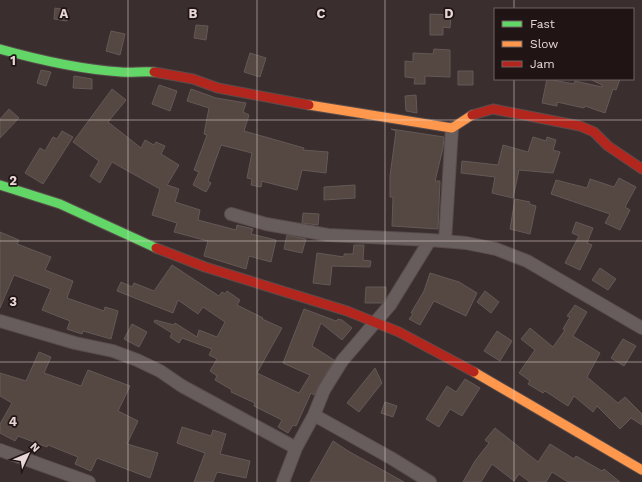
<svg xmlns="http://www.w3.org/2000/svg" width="642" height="482" viewBox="0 0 642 482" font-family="'Work Sans',sans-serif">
	<rect width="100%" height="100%" fill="#3b2e2e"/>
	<!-- building -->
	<path fill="#554843" stroke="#645956" d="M55,8L68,10L67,21L54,19Z
		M430,14L451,15L450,28L443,27V35H430Z
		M196,25L208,26L206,40L194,38Z
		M111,31L125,34L120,55L106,51Z
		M434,49L450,50V77L425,76V84H414L415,78L405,77V61L413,62V53L433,54Z
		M250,53L266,58L260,77L244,72Z
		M41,70L51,72L46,86L37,83Z
		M458,71H473V85H458Z
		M74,76L92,79V89L73,88Z
		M547,79L574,84L575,81L602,87V85L590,79H620L616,90L613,89L605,113L585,106L584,108L557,102V106L542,103Z
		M159,85L177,91L170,111L152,104Z
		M112,89L126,100L108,122L141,148L145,140L154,145L156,142L165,146L161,154L179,165L167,185L179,189L175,202L200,210L198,220L236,230L237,225L253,229L251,234L276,240L271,262L249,256L246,269L204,256L208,241L174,232L177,223L152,215L160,189L112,162L100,183L90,176L99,161L73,142Z
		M191,89L216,98L246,103L243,112L249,115L244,131L304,148L303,150L328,152L326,173L302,170L297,190L265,182L262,181L261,187L251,185L252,179L247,178L252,153L221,145L208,181L211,183L206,192L193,185L199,172L194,170L207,135L204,134L209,108L187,101Z
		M416,95L417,113L406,111L405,96Z
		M9,109L19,118L0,138V119Z
		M391,129L444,137L443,148L435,181H440L438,229L392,226L393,197H390V176L396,131Z
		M62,131L73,137L43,184L25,173L40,148L45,151L53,137L57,139Z
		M533,137L546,141L547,137L556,140L553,150L560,152L553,173L519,170L513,198L492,193L495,177L461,173L462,161L498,165L503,145L528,152Z
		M619,178L636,187L625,207L630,210L620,230L605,223L610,214L551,194L556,180L587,188L590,179L614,187Z
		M355,185V198L324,200V187Z
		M515,199L530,202L529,204L536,206L530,234L510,229Z
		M303,213L319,214L318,225L302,223Z
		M576,222L593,228L587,243L592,245L580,270L565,263L579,236L572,233Z
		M0,232L19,240L17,244L51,257L45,270L73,281L67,298L104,311L105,307L118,311L111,339L83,331L82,334L67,329L70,321L42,310L51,289L14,275L0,308Z
		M287,235L306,239L302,253L284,249Z
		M354,245H364L363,260L371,261L370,267L332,266L330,285L313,283L317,253L344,257V254H353Z
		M172,265L219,296L222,292L225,294L227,291L240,300L237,305L263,318L262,319L282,328L257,373L299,393L310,375L283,363L304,309L336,321L338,319L342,320L352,328L342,340L321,323L312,346L334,360L314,395L311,393L296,426L293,425L288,433L278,427L282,420L254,406L255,403L231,392L232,390L215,380L217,376L210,371L217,359L209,355L212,349L182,338L179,343L170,337L172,333L154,322L155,320L174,325L175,323L197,337L199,330L217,337L225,322L203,307L198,314L178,300L173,313L117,291L121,282L132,287L134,283L154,291Z
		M600,268L616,279L608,290L592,280Z
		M430,273L459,282L477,293L466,316L434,301L420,325L409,319L413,314L411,313L424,291Z
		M366,287H386V298L382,303H365Z
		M485,291L499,302L491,313L477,302Z
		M575,305L587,312L573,336L600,353L587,377L618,403L625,397L642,414V425L631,418L620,429L597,406L593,412L574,396L568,406L545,391L543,393L528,384L530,381L519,373L535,350L521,339L530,328L553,347L565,330L563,329L570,317L567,316Z
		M132,324L147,332L139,347L124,339Z
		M497,331L512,341L500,361L484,351Z
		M623,339L636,346L624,366L611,358Z
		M39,352L51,357L44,373L81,386L88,370L130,386L118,411L138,421L127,444L158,453L150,478L97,458L91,471L75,464L78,457L48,445L47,447L18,436L15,441L0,433V424L12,403L0,396V373L26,381Z
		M375,368L382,383L359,412L347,403Z
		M465,379L480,388L462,416L450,409L439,427L426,419L447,386L456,392Z
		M385,402L397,406L393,417L381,413Z
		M182,427L211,436L213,430L226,434L220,454L250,461L246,478L217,472L213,482H194L205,453L177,443Z
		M495,428L538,462L550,444L574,459L576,456L602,471L604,469L620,482H568L552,472L546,482H530L519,474L514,481L492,464L481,482H463L475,461L489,443L485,440Z
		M333,441L348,451L404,482H310Z"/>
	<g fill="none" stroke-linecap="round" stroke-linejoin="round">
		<!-- street casing -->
		<g stroke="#594d4c" stroke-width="14">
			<path id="street" d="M231,214L266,224L328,235L430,240
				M445,241L452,128
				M0,321L75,343L113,351L137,360L160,371L182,386L296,448
				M314,415L324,390L342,361L390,305L430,240L466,243L496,249L527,261L642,328
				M0,450L89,482
				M283,482L296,448L314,415L391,458L430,482"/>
		</g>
		<!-- fast casing -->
		<g stroke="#594d4c" stroke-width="11">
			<path id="fast" d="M0,49C39,60 80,69 121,72C132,73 143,71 154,72
				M0,185L60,204L156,248"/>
		</g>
		<!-- slow casing -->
		<g stroke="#594d4c" stroke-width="11">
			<path id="slow" d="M309,105L452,128L472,115
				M474,372L642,470"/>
		</g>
		<!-- jam casing -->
		<g stroke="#594d4c" stroke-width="11">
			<path id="jam" d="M154,72L193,79L218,88L309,105
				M472,115L493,109L580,126L594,132L608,146L642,169
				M156,248L205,267L347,311L399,332L474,372"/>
		</g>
		<!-- street -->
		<use href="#street" stroke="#685d5d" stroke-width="12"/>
		<!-- fast -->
		<use href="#fast" stroke="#63d668" stroke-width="9"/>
		<!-- slow -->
		<use href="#slow" stroke="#ff974d" stroke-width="9"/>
		<!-- jam -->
		<use href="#jam" stroke="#b3261e" stroke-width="9"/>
	</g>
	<!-- grid -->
	<path fill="none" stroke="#e8d7d6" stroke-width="1" stroke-opacity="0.55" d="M128,0V482M257,0V482M385,0V482M514,0V9M514,79V482M0,120H642M0,241H642M0,362H642"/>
	<g font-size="13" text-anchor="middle" font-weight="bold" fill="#e8d7d6" stroke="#201414" stroke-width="3.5" stroke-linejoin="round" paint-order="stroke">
		<text x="64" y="18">A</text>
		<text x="193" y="18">B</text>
		<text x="321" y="18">C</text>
		<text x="449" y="18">D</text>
		<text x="13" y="65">1</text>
		<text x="13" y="185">2</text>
		<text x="13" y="306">3</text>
		<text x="13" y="426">4</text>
	</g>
	<!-- legend -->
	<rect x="494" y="8" width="140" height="72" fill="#201414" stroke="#706262"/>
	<rect x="502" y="21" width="20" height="6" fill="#63d668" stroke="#706262"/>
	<text x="530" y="28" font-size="12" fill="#e8d7d6">Fast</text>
	<rect x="502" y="41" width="20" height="6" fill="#ff974d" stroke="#706262"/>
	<text x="530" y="48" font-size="12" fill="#e8d7d6">Slow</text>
	<rect x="502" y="61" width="20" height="6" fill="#b3261e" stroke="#706262"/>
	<text x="530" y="68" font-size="12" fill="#e8d7d6">Jam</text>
	<!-- north arrow -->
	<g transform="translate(28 454) rotate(46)" stroke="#201414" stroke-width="3" paint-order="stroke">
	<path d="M0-3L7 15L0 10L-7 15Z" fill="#e8d7d6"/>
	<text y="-6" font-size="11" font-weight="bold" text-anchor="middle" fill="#e8d7d6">N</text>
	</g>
</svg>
